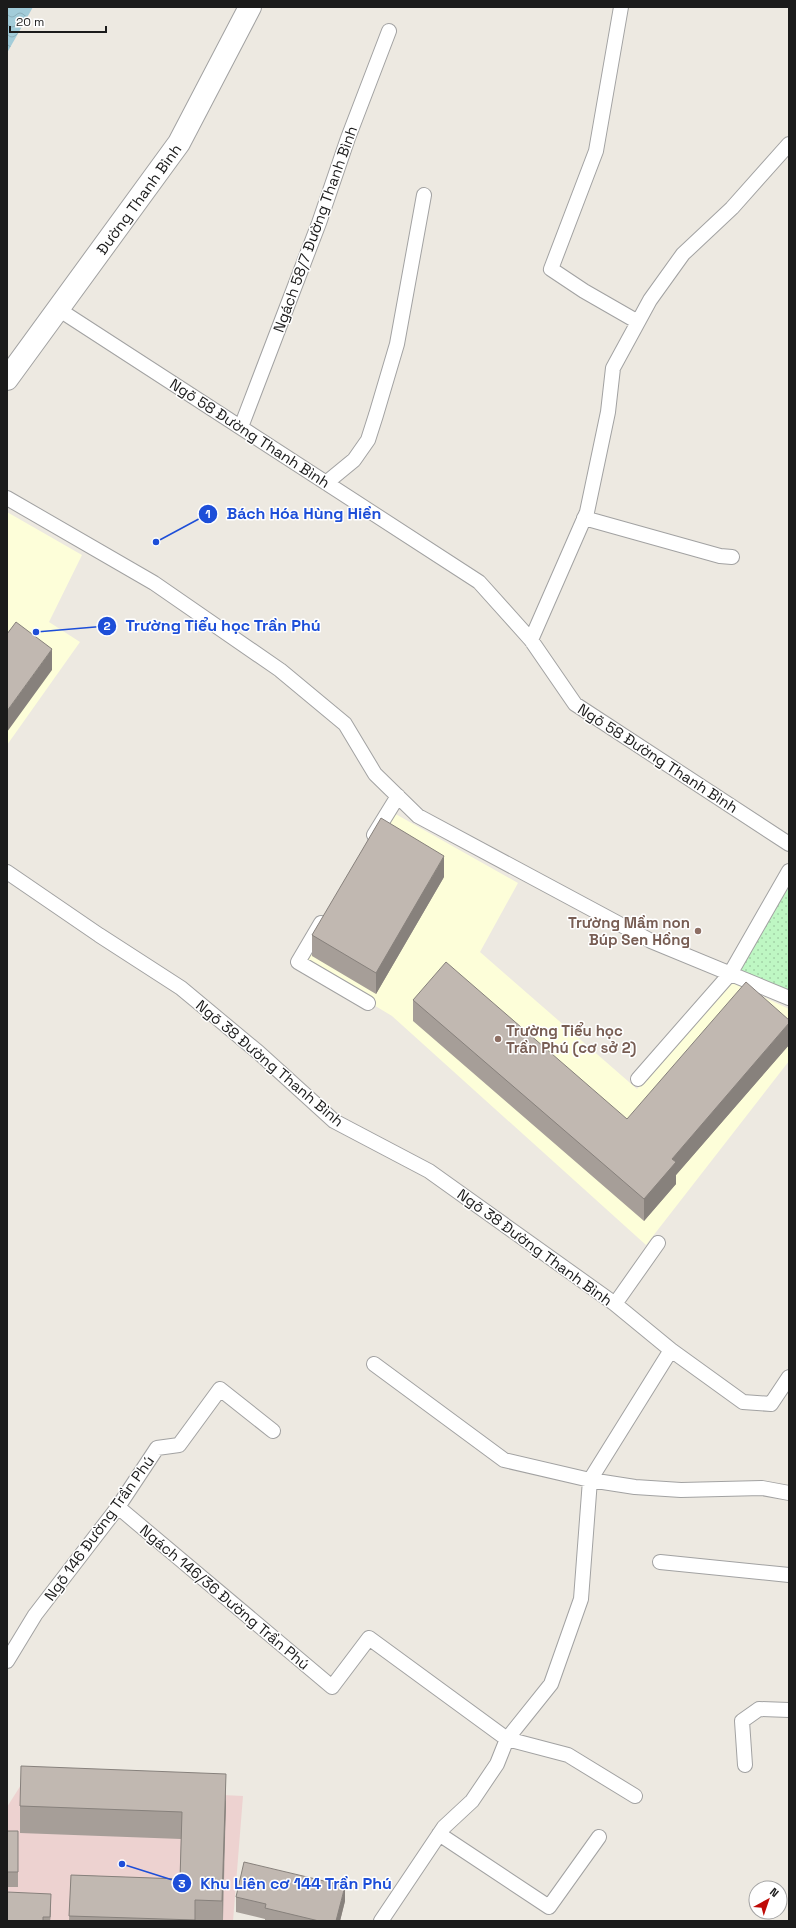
<svg xmlns="http://www.w3.org/2000/svg" width="796" height="1928" viewBox="0 0 796 1928" font-family="'Space Grotesk',sans-serif">
	<defs>
		<pattern id="park-dots" width="8" height="8" patternUnits="userSpaceOnUse"><rect width="8" height="8" fill="#bef7c3"/><path d="M2 2h.1M6 6h.1" fill="none" stroke="#a3d3a7" stroke-width="1.8" stroke-linecap="round"/></pattern>
		<pattern id="water-waves" width="16" height="10" patternUnits="userSpaceOnUse"><rect width="16" height="10" fill="#a2ccd9"/><path d="M0 5q4-4 8 0t8 0" fill="none" stroke="#8bafba"/></pattern>
	</defs>
	<rect width="100%" height="100%" fill="#ede9e1"/>
	<!-- commercial -->
	<path fill="#edd2d0" d="M21,1785L243,1796L233,1921H7V1807Z"/>
	<!-- education -->
	<path fill="#fdfed9" d="M7,512L82,555L49,622L80,642L7,745Z
		M392,812L518,883L480,952L637,1089L732,982L789,1009V1061L646,1245L392,1016L302,962Z"/>
	<!-- park -->
	<path fill="url(#park-dots)" d="M789,871V998L730,974Z"/>
	<!-- water -->
	<path fill="url(#water-waves)" d="M7,7H33L7,53Z"/>
	<g fill="none" stroke-linecap="round" stroke-linejoin="round">
		<!-- service casing -->
		<g stroke="#a2a2a2" stroke-width="16">
			<path id="service" d="M621,7L596,151L551,269L584,291L638,322
				M58,309L479,582L531,640L575,704L789,844
				M241,427L319,223L348,138L389,31
				M326,483L354,460L368,440L376,415L397,344L424,195
				M7,498L154,583L280,670L345,724L375,774L418,816L651,941L789,998
				M584,518L720,556L732,557
				M531,640L587,512L608,412L613,368L650,300L683,254L732,208L789,144
				M374,835L398,796
				M7,872L99,935L181,988L258,1052L334,1121L429,1171L615,1304L671,1350L743,1402L771,1404L789,1377
				M321,923L298,962L368,1003
				M638,1079L730,974L789,871
				M615,1304L658,1243
				M374,1364L504,1460L590,1480L635,1487L681,1490L762,1488L789,1493
				M118,1507L332,1687L369,1638L507,1739L568,1755L635,1796
				M660,1562L789,1575
				M7,1661L35,1615L118,1507L157,1448L179,1445L220,1389L273,1431
				M745,1765L742,1721L759,1709L789,1710
				M439,1834L549,1907L599,1837
				M381,1921L444,1827L472,1801L497,1764L507,1739L551,1684L581,1599L590,1480L671,1350"/>
		</g>
		<!-- tertiary casing -->
		<g stroke="#a2a2a2" stroke-width="24">
			<g id="tertiary">
				<path id="s1" d="M7,379L179,143L250,7"/>
			</g>
		</g>
		<!-- service -->
		<use href="#service" stroke="#fff" stroke-width="14"/>
		<!-- tertiary -->
		<use href="#tertiary" stroke="#fff" stroke-width="22"/>
	</g>
	<!-- wall -->
	<path fill="#a69e98" d="M444,877L376,994L312,956V935Z
		M413,1000L627,1119L789,1020V1045L676,1175V1184L644,1221L413,1021Z
		M226,1801L223,1921H69L71,1875L180,1879L181,1839L20,1833V1806Z
		M7,1831H18V1887H7Z
		M236,1897L345,1901L340,1921H265V1919L236,1912Z
		M51,1909L50,1921H7Z"/>
	<!-- shaded-wall -->
	<path fill="#87817c" d="M52,649V670L7,732V711Z
		M444,856V877L376,994V973Z
		M789,1023V1045L676,1175V1184L644,1221V1199L672,1159Z
		M226,1774V1801L222,1921V1901Z
		M345,1886V1901L340,1921H336Z
		M51,1894V1909L50,1921V1917Z"/>
	<!-- building -->
	<path fill="#c1b8b1" stroke="#87817c" d="M16,622L52,649L7,711V634Z
		M381,818L444,856L376,973L312,935Z
		M446,962L627,1119L746,982L789,1020V1023L672,1159L676,1162L644,1199L413,1000Z
		M21,1766L226,1774L222,1901L195,1900V1920L69,1916L71,1875L180,1879L182,1812L20,1806Z
		M7,1831H18V1872H7Z
		M244,1862L345,1886L336,1921H319L265,1908L266,1904L236,1897Z
		M7,1892L51,1894L50,1917H43V1921H7Z"/>
	<!-- markers -->
	<g fill="#8d6e63" stroke="#fff" stroke-width="1.5">
		<circle cx="698" cy="931" r="4"/>
		<circle cx="498" cy="1039" r="4"/>
	</g>
	<g text-anchor="middle" dominant-baseline="central" stroke-width="3" stroke-linejoin="round" paint-order="stroke">
		<!-- street labels -->
		<g font-size="15" fill="#1b1b1b" stroke="#fff">
			<text stroke="none"><textPath href="#s1" startOffset="223">Đường Thanh Bình</textPath></text>
			<text transform="translate(315 229) rotate(-70)">Ngách 58/7 Đường Thanh Bình</text>
			<text transform="translate(250 433) rotate(33)">Ngõ 58 Đường Thanh Bình</text>
			<text transform="translate(658 758) rotate(33)">Ngõ 58 Đường Thanh Bình</text>
			<text transform="translate(270 1063) rotate(40)">Ngõ 38 Đường Thanh Bình</text>
			<text transform="translate(535 1247) rotate(36)">Ngõ 38 Đường Thanh Bình</text>
			<text transform="translate(99 1528) rotate(-54)">Ngõ 146 Đường Trần Phú</text>
			<text transform="translate(225 1597) rotate(40)">Ngách 146/36 Đường Trần Phú</text>
		</g>
		<!-- education labels -->
		<g font-size="15" font-weight="bold" fill="#785e54" stroke="#fff" text-anchor="end">
			<text x="690" y="922">Trường Mầm non<tspan x="690" dy="17">Búp Sen Hồng</tspan></text>
			<text x="506" y="1030" text-anchor="start">Trường Tiểu học<tspan x="506" dy="17">Trần Phú (cơ sở 2)</tspan></text>
		</g>
	</g>
	<!-- callouts -->
	<path fill="none" stroke="#1d4ed8" stroke-width="1.5" d="M156 542L208 514M36 632L107 626M122 1864L182 1883"/>
	<g fill="#1d4ed8" stroke="#fff" stroke-width="1.5">
		<circle cx="156" cy="542" r="4"/>
		<circle cx="36" cy="632" r="4"/>
		<circle cx="122" cy="1864" r="4"/>
		<circle cx="208" cy="514" r="10"/>
		<circle cx="107" cy="626" r="10"/>
		<circle cx="182" cy="1883" r="10"/>
	</g>
	<g font-size="12" text-anchor="middle" font-weight="bold" fill="#fff">
		<text x="208" y="518">1</text>
		<text x="107" y="630">2</text>
		<text x="182" y="1888">3</text>
	</g>
	<g font-size="16" text-anchor="middle" font-weight="bold" fill="#1d4ed8" stroke="#fff" stroke-width="3" stroke-linejoin="round" paint-order="stroke">
		<text x="304" y="519">Bách Hóa Hùng Hiền</text>
		<text x="223" y="631">Trường Tiểu học Trần Phú</text>
		<text x="296" y="1889">Khu Liên cơ 144 Trần Phú</text>
	</g>
	<!-- border -->
	<rect width="796" height="1928" fill="none" stroke="#1b1b1b" stroke-width="16"/>
	<!-- north arrow -->
	<g transform="translate(768 1900) rotate(40)"><circle r="19" fill="#ffffff" stroke="#a4a4a4"/>
	<path d="M0-3L7 15L0 10L-7 15Z" fill="#bf0b07"/>
	<text y="-6" font-size="11" font-weight="bold" text-anchor="middle" fill="#1b1b1b">N</text>
	</g>
	<!-- scale -->
	<path d="M10 26v6h96v-6" fill="none" stroke="#1b1b1b" stroke-width="2"/>
	<text x="16" y="26" font-size="12" fill="#1b1b1b" stroke="#ffffff" stroke-width="3" paint-order="stroke">20 m</text>
</svg>
